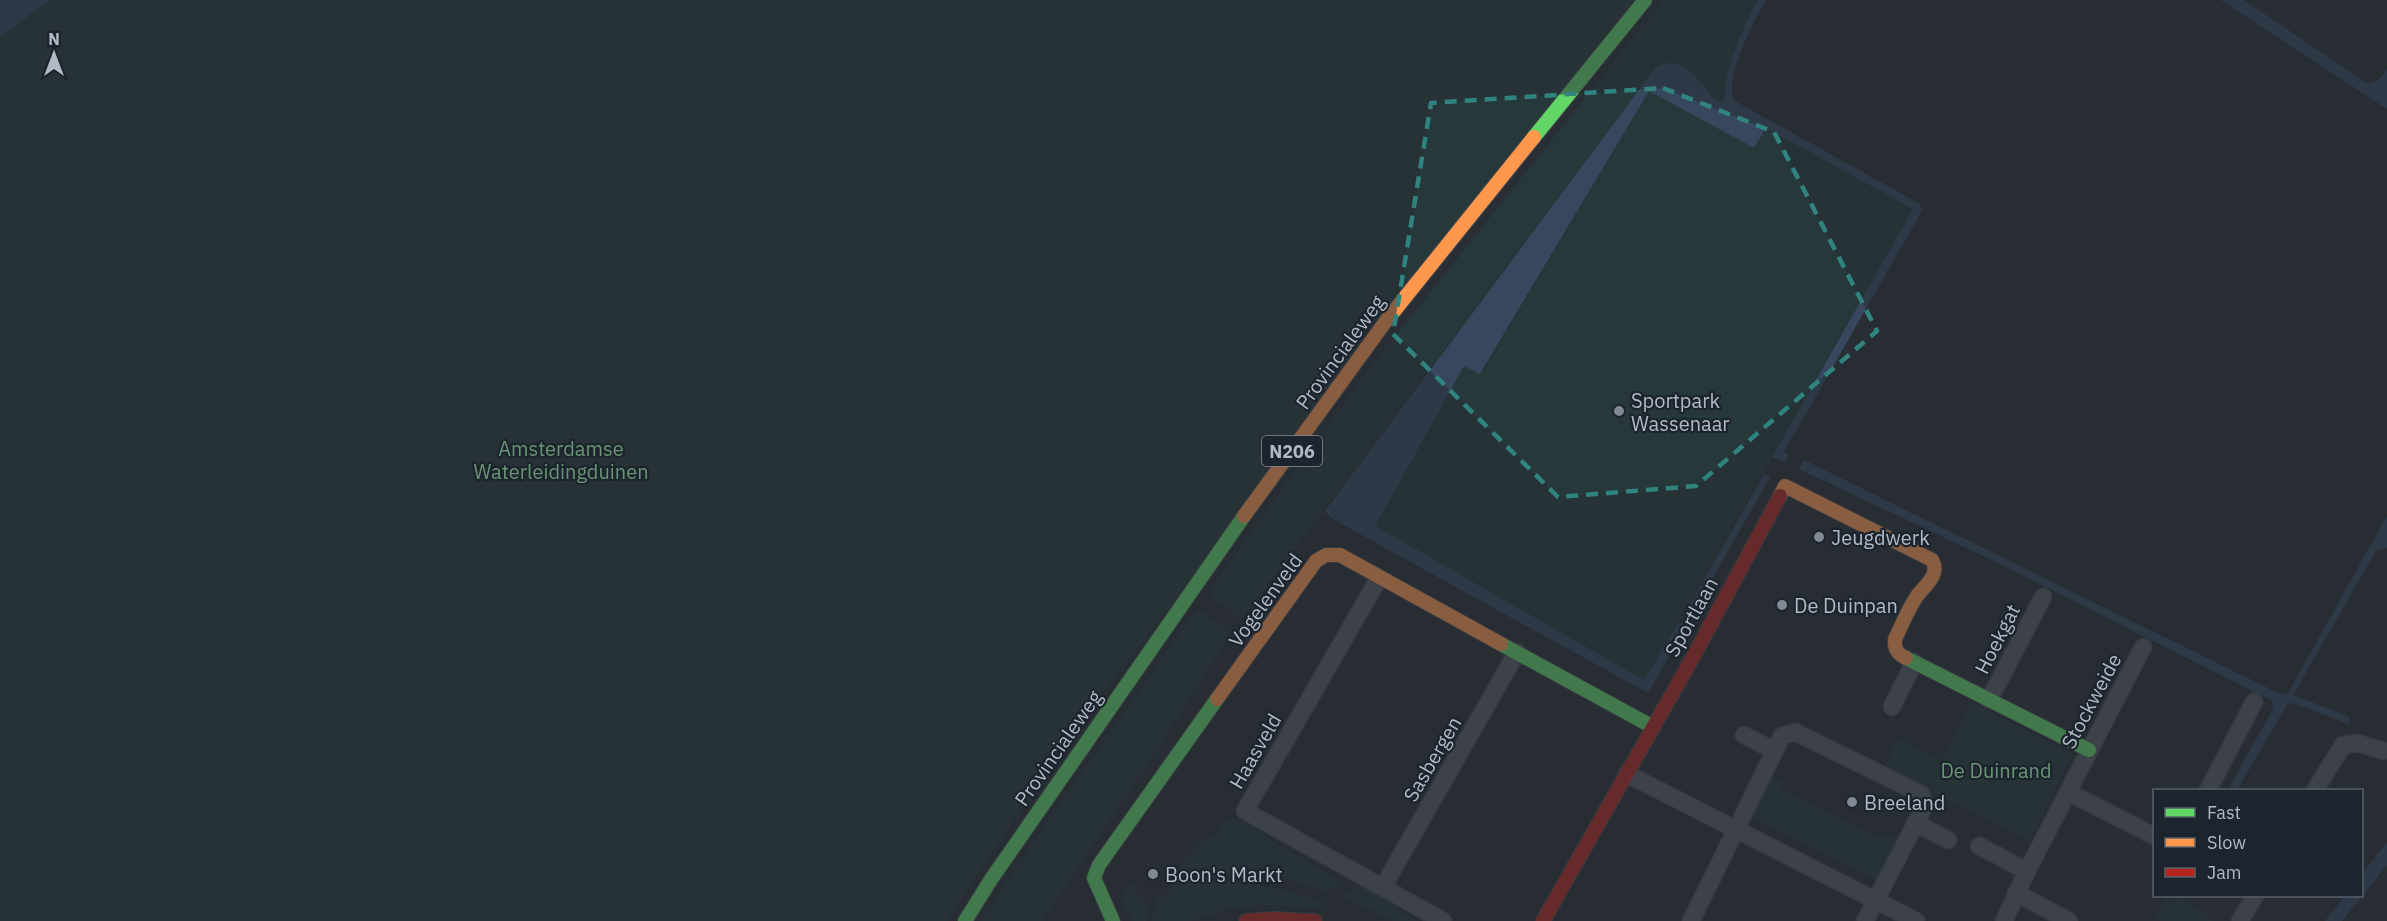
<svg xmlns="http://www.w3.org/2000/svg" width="2387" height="921" viewBox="0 0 2387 921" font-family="'IBM Plex Sans',sans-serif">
	<rect width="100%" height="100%" fill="#282e34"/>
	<!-- green -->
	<path fill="#26383a" d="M0,0H1633L1107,688L1022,807L947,921H0Z
		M1663,0H1758C1744,22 1723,76 1724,102H1717L1701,81L1695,78L1656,68L1242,619L1211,597L1209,591L1362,378Z
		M1649,90L1754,148L1765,128L1913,209L1645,680L1374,526L1464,366L1481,374Z
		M1197,609L1201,610L1231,633L1152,758L1042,921H981L1045,825Z
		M1971,703L2072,754L2030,841L1884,768L1899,738L1942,760Z
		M1772,777L1782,782L1780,788L1880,840L1884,833L1898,839L1877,880L1751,816Z
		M1232,818L1263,831L1265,837L1345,883L1328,891L1277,877L1241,872L1207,878L1182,876L1177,870L1197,845L1218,834L1224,824Z
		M1176,879L1236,882L1284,890L1325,902L1323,908L1257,905L1229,909L1191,921H1152L1156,902L1161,895L1166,898Z
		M1131,884L1136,888L1134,892L1147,901L1146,921H1132L1121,897Z
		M1360,884L1396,904V910L1417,921H1394L1341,895L1357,889Z
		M2178,896L2215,921H2162L2155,917L2165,898L2172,902Z"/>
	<!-- water -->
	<path fill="#37475d" d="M0,0H49L0,37Z
		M1758,0H1767C1755,16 1721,84 1735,101L1920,204L1922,211L1784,452L1789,455L1785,463L1772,457L1913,209L1766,128L1754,148L1649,91L1480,374L1464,366L1375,526L1644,680L1679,622L1686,626L1648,693L1331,518L1325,511L1656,67C1660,66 1666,63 1670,63C1688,62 1707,90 1717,102H1724C1723,76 1744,22 1758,0Z
		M2221,0H2244L2366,83C2377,84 2381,77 2387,69V109Z
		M1804,460L2282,695L2288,693L2387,516V548L2376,551L2293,695L2350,717L2348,724L2296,704L2288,703L2237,790L2230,786L2273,709L2272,701L2002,565L1799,469Z
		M1764,474L1770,477L1695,609L1689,606Z
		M2387,842V865L2342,921H2325L2345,896H2362V874Z"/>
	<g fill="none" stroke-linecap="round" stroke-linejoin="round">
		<!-- street casing -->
		<g stroke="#464a4f" stroke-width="19">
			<path id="street" d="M1379,578L1245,811L1443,921
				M1989,700L2043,597
				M1892,707L1914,662
				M1744,735L1775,751
				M1627,774L1916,921
				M2208,790L2254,702
				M2315,790L2343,745L2357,743L2384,751
				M2068,792L2154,836
				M1915,823L1948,840
				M1979,846L2027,871
				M1383,887L1517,652
				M2016,893L2069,921
				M1691,921L1782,736L1795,732L1921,794L1925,805L1865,921
				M2004,921L2027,871L2143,647
				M2240,921L2255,896"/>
		</g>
		<!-- fast casing -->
		<g stroke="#464a4f" stroke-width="16">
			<path id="fast" d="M1534,137L1645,0
				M1501,644L1653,727
				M1906,658L2089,750
				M965,921L992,878L1244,516
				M1113,921L1094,878L1099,865L1217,699"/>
		</g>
		<!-- slow casing -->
		<g stroke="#464a4f" stroke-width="16">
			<path id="slow" d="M1780,496L1785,486L1932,560C1941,575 1924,586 1917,596C1908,609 1902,625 1895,639C1894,649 1897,654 1906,658
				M1244,516L1386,321L1534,137
				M1217,699L1316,561L1326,555H1340L1501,644"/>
		</g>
		<!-- jam casing -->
		<g stroke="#464a4f" stroke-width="16">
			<path id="jam" d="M1246,921L1273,919L1315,921
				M1543,921L1692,659L1780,496"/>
		</g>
		<!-- street -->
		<use href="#street" stroke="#585c62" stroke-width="16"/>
		<!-- fast -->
		<use href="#fast" stroke="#63d668" stroke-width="14"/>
		<!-- slow -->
		<use href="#slow" stroke="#ff974d" stroke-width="14"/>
		<!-- jam -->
		<use href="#jam" stroke="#b3261e" stroke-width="14"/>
	</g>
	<!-- marked area -->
	<path d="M0 0H2387V921H0ZM1663,88L1774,132L1877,331L1696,486L1558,497L1393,334L1431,103Z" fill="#282e34" fill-opacity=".55" fill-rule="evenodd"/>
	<path fill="none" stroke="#30847f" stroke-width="4.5" stroke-dasharray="12 8" stroke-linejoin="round" d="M1663,88L1774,132L1877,331L1696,486L1558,497L1393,334L1431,103Z"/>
	<!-- markers -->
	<g fill="#828992" stroke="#1c242e" stroke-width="2">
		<circle cx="1619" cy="411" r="6"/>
		<circle cx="1819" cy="537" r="6"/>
		<circle cx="1782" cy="605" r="6"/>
		<circle cx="1852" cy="802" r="6"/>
		<circle cx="1153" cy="874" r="6"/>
	</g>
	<g text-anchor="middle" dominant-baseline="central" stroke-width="4.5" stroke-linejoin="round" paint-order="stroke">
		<!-- shield labels -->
		<rect fill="#1c242e" stroke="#858d98" stroke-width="1.5" x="1262" y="436" width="60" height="30" rx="4.5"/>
		<g font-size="18" font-weight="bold" fill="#b2bac5">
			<text x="1292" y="451">N206</text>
		</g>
		<!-- street labels -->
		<g font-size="20" fill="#b2bac5" stroke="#1c242e">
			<text transform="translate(1340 352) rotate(-54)">Provincialeweg</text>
			<text transform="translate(1265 600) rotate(-54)">Vogelenveld</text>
			<text transform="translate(1691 617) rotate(-61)">Sportlaan</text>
			<text transform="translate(1997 639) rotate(-63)">Hoekgat</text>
			<text transform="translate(2091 701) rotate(-62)">Stockweide</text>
			<text transform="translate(1058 748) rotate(-55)">Provincialeweg</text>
			<text transform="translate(1255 751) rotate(-60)">Haasveld</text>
			<text transform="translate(1432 759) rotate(-60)">Sasbergen</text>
		</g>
		<!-- poi labels -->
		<g font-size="20" fill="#b2bac5" stroke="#1c242e" text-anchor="start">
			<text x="1631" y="400">Sportpark<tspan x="1631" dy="23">Wassenaar</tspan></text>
			<text x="1831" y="537">Jeugdwerk</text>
			<text x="1794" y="605">De Duinpan</text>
			<text x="1864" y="802">Breeland</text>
			<text x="1165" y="874">Boon's Markt</text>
		</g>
		<!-- park labels -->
		<g font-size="20" fill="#6a9574" stroke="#1c242e">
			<text x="561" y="448">Amsterdamse<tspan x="561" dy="23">Waterleidingduinen</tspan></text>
			<text x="1996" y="770">De Duinrand</text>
		</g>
	</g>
	<!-- legend -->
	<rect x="2153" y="789" width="210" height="108" fill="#1c242e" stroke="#58606a" stroke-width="1.5"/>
	<rect x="2165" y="808" width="30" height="9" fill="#63d668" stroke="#58606a" stroke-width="1.5"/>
	<text x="2207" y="819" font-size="18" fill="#b2bac5">Fast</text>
	<rect x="2165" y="838" width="30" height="9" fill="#ff974d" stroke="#58606a" stroke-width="1.5"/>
	<text x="2207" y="849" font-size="18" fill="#b2bac5">Slow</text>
	<rect x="2165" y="868" width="30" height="9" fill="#b3261e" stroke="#58606a" stroke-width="1.5"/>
	<text x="2207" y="879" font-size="18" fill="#b2bac5">Jam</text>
	<!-- north arrow -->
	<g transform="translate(54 54)" stroke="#1c242e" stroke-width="4.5" paint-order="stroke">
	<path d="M0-4.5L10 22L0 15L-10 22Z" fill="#b2bac5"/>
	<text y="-9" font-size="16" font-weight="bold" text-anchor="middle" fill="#b2bac5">N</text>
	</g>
</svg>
